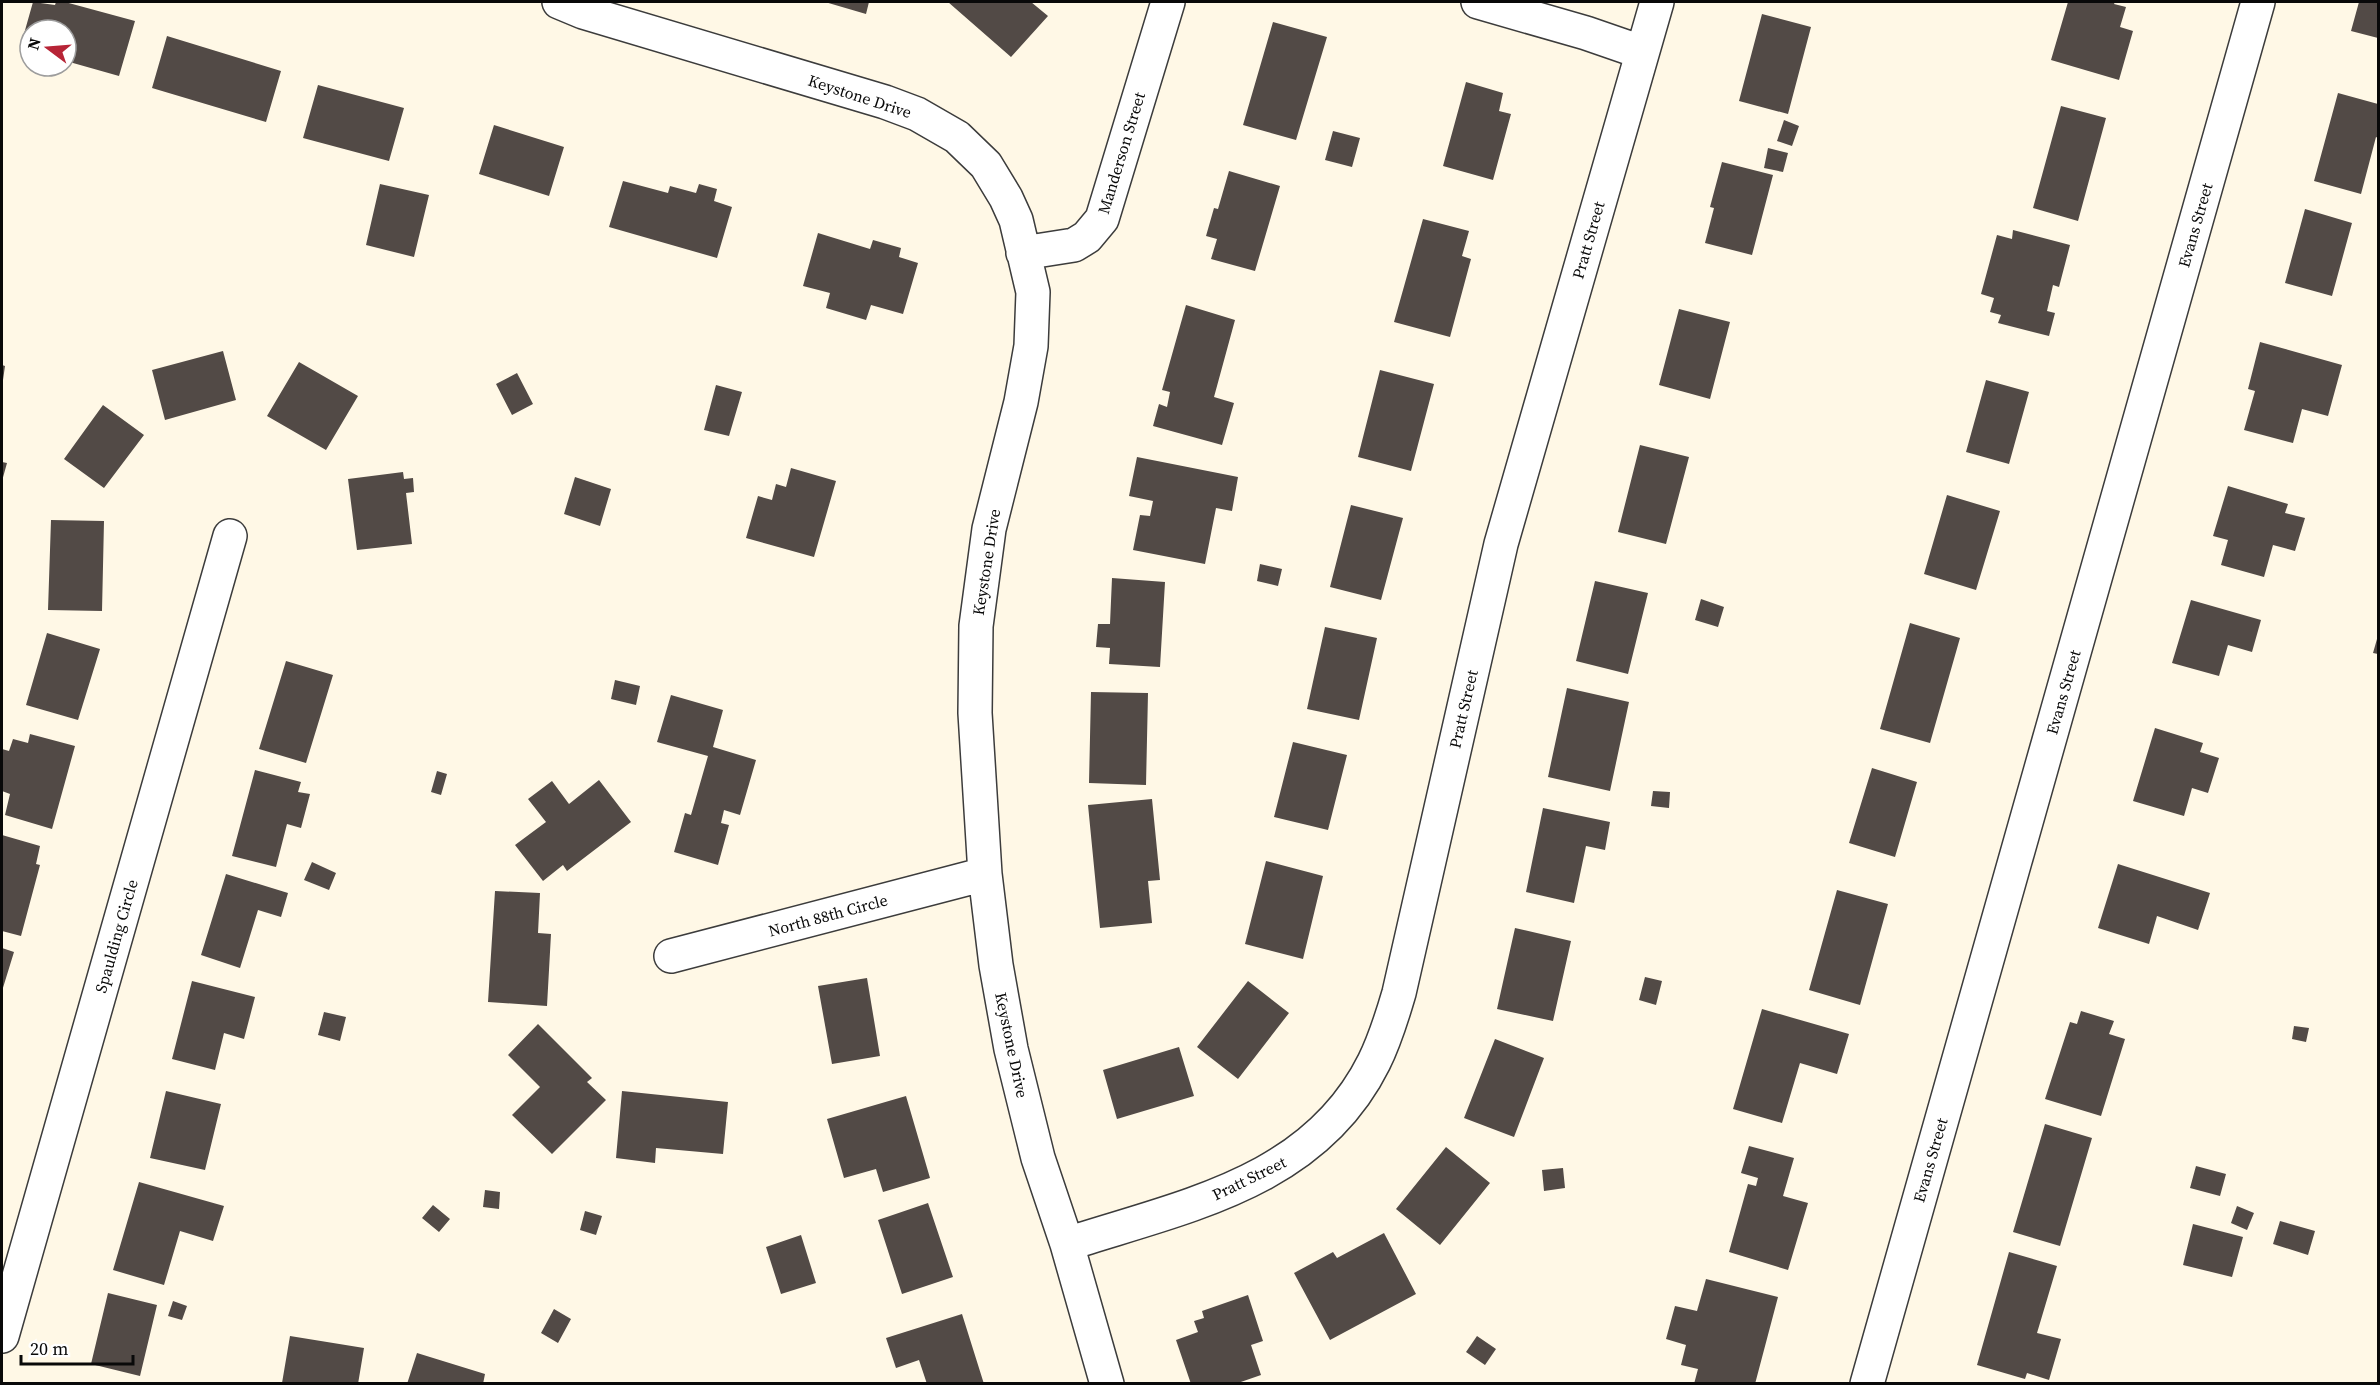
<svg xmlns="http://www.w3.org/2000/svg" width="2380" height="1385" viewBox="0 0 2380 1385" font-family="'Source Serif 4',serif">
	<rect width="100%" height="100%" fill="#fff8e6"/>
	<!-- building -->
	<path fill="#524a46" d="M33,2L55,5L56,2H65L135,21L119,76L66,61V30H30V51L20,48Z
		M825,2H869L866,14Z
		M948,2H1031L1048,16L1011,57Z
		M2068,2H2115L2114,4L2126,7L2120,27L2133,31L2119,80L2051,60Z
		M2359,2H2378V38L2351,31Z
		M1762,14L1811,27L1788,114L1739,101Z
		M1273,22L1327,37L1296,140L1243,125Z
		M167,36L281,71L266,122L152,88Z
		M1466,82L1503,93L1499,111L1511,114L1493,180L1443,166Z
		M318,85L404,108L389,161L303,138Z
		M2338,93L2378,104V138L2376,137L2361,194L2314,181Z
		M2061,106L2106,118L2078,221L2033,208Z
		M1784,120L1799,126L1792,146L1777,141Z
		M494,125L564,147L549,196L479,174Z
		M1333,131L1360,138L1352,167L1325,160Z
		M1768,148L1788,153L1783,172L1764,168Z
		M1722,162L1773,175L1752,255L1705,243L1714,208L1710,207Z
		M1229,171L1280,186L1255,271L1211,259L1217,239L1206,236L1214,208L1218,209Z
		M623,181L668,193L670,186L696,193L699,184L717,189L714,201L732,207L717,258L609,227Z
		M380,184L429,195L414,257L366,245Z
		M2305,209L2352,223L2332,296L2285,283Z
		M1423,219L1469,231L1462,256L1471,259L1450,337L1394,322Z
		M2013,230L2070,245L2059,287L2053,285L2047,311L2055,313L2049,336L1998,323L2001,315L1990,312L1994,298L1981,294L1997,235L2012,239Z
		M818,233L870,249L873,240L901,248L899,257L918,263L903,314L871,305L866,320L826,308L830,293L803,286Z
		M1186,305L1235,320L1214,397L1234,403L1222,445L1153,426L1159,404L1167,407L1170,392L1162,390Z
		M1679,309L1730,322L1710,399L1659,385Z
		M2260,342L2342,365L2328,416L2302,409L2293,443L2244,430L2255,391L2248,389Z
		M223,351L236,400L165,420L152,370Z
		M299,362L358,396L326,450L267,416Z
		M2,365L5,366L3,380H2Z
		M1380,370L1434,384L1411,471L1358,457Z
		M517,373L533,404L512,415L496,384Z
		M1986,380L2029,392L2009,464L1966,452Z
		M716,385L742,392L729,436L704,430Z
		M103,405L144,435L104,488L64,459Z
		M1640,445L1689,457L1666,544L1618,532Z
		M1137,457L1238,477L1232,511L1216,508L1205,564L1133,550L1140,515L1150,516L1153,501L1129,496Z
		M2,462L7,463L2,481Z
		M791,468L836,481L814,557L746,538L758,496L772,500L776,484L786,487Z
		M403,472L404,479L413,478L414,492L406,493L412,544L357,550L348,479Z
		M575,477L611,489L600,526L564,514Z
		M2228,486L2288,504L2285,513L2305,518L2295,551L2273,545L2264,577L2221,565L2228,540L2213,536Z
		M1947,495L2000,511L1976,590L1924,574Z
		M1351,505L1403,518L1381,600L1330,587Z
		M51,520L104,521L102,611L48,610Z
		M1260,564L1282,569L1278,586L1257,581Z
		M1112,578L1165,582L1160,667L1109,664L1110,648L1096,647L1098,624H1110Z
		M1595,581L1648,593L1628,674L1576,661Z
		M1701,599L1724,607L1718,627L1695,620Z
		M2191,600L2261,620L2252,652L2228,645L2219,676L2172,663Z
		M1910,623L1960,638L1930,743L1880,729Z
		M1325,627L1377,638L1359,720L1307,709Z
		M47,633L100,649L78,720L26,705Z
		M2377,639H2378V654L2373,653Z
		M286,661L333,675L306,763L259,749Z
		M615,680L640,686L636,705L611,699Z
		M1567,688L1629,702L1610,791L1548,777Z
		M1091,692L1148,693L1146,785L1089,783Z
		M671,695L723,710L713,747L756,760L740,815L724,810L721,823L729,825L718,865L674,852L685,813L691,815L708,756L657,742Z
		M2155,728L2203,743L2200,752L2219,758L2208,793L2192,788L2184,816L2133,801Z
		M30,734L75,746L52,829L5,815L10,794L2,791V749L9,751L13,739L28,743Z
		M1293,742L1347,755L1328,830L1274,817Z
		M1872,768L1917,782L1895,857L1849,843Z
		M255,770L301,782L298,792L310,794L301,828L287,824L276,867L232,856Z
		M437,771L447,774L441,795L431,792Z
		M599,780L631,822L567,871L563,865L543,881L515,845L546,822L528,799L552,781L569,804Z
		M1653,791L1670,792L1669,808L1651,806Z
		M1152,799L1160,880L1148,881L1152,923L1100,928L1088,805Z
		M1543,808L1610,822L1605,850L1586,846L1574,903L1526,892Z
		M2,835L40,846L36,864L40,865L21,936L2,931Z
		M1266,861L1323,876L1303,959L1245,944Z
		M312,862L336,873L329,890L304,880Z
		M2118,864L2210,893L2198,930L2157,916L2149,944L2098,928Z
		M226,874L288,893L281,917L258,910L240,968L201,955Z
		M1837,890L1888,904L1860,1005L1809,990Z
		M495,891L540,893L538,933L551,934L547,1006L488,1002Z
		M1515,928L1571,941L1553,1021L1497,1009Z
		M2,948L14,952L2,991Z
		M1645,977L1662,981L1656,1005L1639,1000Z
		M867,978L880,1056L832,1064L818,986Z
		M192,981L255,997L244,1039L224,1033L215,1070L172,1059Z
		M1248,981L1289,1013L1238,1079L1197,1047Z
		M1762,1009L1849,1034L1837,1074L1800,1063L1782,1123L1733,1109Z
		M2081,1011L2114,1021L2109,1034L2125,1039L2101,1116L2045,1099L2070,1022L2077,1024Z
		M324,1012L346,1017L340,1041L318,1035Z
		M538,1024L592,1078L587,1082L606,1100L552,1154L512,1115L540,1087L508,1055Z
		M2294,1026L2309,1028L2306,1042L2292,1039Z
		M1495,1039L1544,1058L1514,1137L1464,1118Z
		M1179,1047L1194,1096L1117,1119L1103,1070Z
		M166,1091L221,1104L205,1170L150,1158Z
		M622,1091L728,1102L723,1154L656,1148L655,1163L616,1158Z
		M906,1096L930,1178L883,1192L876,1169L844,1178L827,1119Z
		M2045,1124L2092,1138L2060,1246L2013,1232Z
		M1749,1146L1794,1158L1783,1196L1808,1203L1788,1270L1729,1252L1748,1184L1756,1186L1758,1178L1741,1173Z
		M1446,1147L1490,1183L1440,1245L1396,1209Z
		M2196,1166L2226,1174L2220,1196L2190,1188Z
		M1563,1168L1565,1188L1544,1191L1542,1170Z
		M139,1182L224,1206L213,1241L180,1231L164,1285L113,1270Z
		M485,1190L500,1192L499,1209L483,1207Z
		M928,1203L953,1277L902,1294L878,1220Z
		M433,1205L450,1219L439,1232L422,1218Z
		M2237,1206L2254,1213L2247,1230L2231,1223Z
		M585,1211L602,1216L596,1235L580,1230Z
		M2280,1221L2315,1231L2308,1255L2273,1244Z
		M2193,1224L2243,1237L2232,1277L2183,1265Z
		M1384,1233L1416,1294L1330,1340L1294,1273L1333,1252L1337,1258Z
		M801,1235L816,1283L781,1294L766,1247Z
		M2009,1252L2057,1266L2037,1333L2061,1339L2049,1380L2027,1373L2025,1379L1977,1365Z
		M1706,1279L1778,1297L1755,1384H1694L1698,1369L1681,1365L1686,1345L1666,1339L1675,1306L1697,1311Z
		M108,1293L157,1305L140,1376L91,1364Z
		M1248,1295L1263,1341L1251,1345L1261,1375L1235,1384H1191L1176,1340L1198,1332L1194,1321L1204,1318L1202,1311Z
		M173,1301L187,1306L182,1320L168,1316Z
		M554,1309L571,1319L558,1343L541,1333Z
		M962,1314L984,1384H927L919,1360L896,1368L886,1338Z
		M290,1336L364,1348L358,1384L282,1383Z
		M1477,1336L1496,1349L1485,1365L1466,1352Z
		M417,1353L485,1374L483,1384H407Z"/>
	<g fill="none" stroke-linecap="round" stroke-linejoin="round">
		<!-- minor casing -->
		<g stroke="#3c3c3c" stroke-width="36">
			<path id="minor" d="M559,2L583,12L885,102L917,114L957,137L986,165L1006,198L1016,220L1033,292L1031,346L1021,402L989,529L976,626L975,713L985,874L996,965L1011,1049L1038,1158L1067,1244L1107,1384
				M1478,2L1586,33L1641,52
				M1023,253L1074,245L1087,237L1102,219L1168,2
				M671,956L985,874
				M1067,1244C1184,1206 1314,1183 1374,1062C1385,1040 1392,1017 1399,993L1501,544L1657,2
				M2,1336L230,536
				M1867,1384L2258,2"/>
		</g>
		<!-- minor -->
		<use href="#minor" stroke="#fff" stroke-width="33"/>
	</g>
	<g text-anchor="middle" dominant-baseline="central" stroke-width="6" stroke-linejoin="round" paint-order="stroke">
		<!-- street labels -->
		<g font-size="16" fill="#090909" stroke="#fff">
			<text transform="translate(860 96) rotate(18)">Keystone Drive</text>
			<text transform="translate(1121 153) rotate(-73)">Manderson Street</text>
			<text transform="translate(2195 225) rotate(-74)">Evans Street</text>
			<text transform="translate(1588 240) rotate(-74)">Pratt Street</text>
			<text transform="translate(986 562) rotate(-81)">Keystone Drive</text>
			<text transform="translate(2063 692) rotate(-74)">Evans Street</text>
			<text transform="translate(1463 709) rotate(-77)">Pratt Street</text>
			<text transform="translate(828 915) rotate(-15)">North 88th Circle</text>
			<text transform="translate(116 936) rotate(-74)">Spaulding Circle</text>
			<text transform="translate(1012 1045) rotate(78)">Keystone Drive</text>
			<text transform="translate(1930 1160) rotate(-74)">Evans Street</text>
			<text transform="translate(1249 1178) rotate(-26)">Pratt Street</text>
		</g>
	</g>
	<!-- border -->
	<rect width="2380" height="1385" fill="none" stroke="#090909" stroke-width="6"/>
	<!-- north arrow -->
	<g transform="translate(48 48) rotate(286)"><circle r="28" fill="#ffffff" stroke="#9d9d9d" stroke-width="1.5"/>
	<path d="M0-4.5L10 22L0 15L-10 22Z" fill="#b72436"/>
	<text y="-9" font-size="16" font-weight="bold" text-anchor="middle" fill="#090909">N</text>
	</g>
	<!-- scale -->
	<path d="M21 1355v9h112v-9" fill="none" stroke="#090909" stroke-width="3"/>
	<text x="30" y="1355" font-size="18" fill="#090909" stroke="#ffffff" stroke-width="4.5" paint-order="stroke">20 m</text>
</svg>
